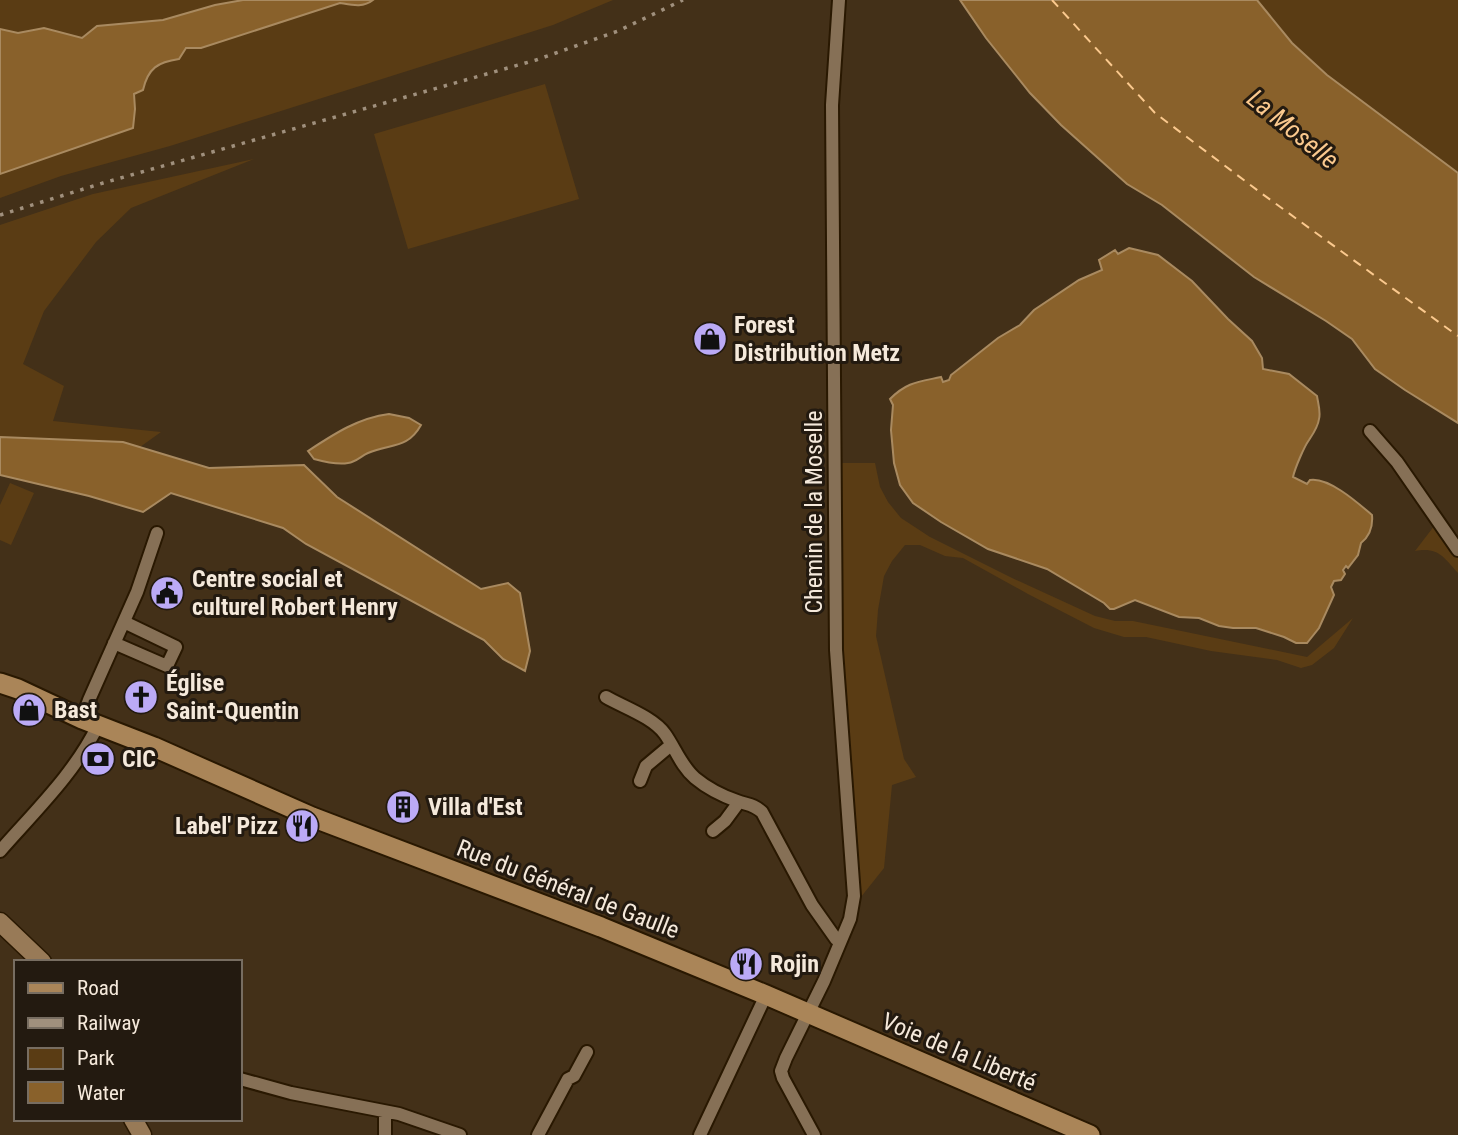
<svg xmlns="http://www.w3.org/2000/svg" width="1458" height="1135" viewBox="0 0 1458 1135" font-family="'Roboto Condensed',sans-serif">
	<rect width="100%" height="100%" fill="#433018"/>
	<!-- green -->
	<path fill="#5a3c14" d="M0,0H243L215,5L163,20L97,26L83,38L44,28L18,33L0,29Z
		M373,0H613L553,25L170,146L61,176L0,198V174L45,158L135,109L134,94L143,90C148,68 158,62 179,59L186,48H201L340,3C352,5 363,8 373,0Z
		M1257,0H1458V173L1327,75L1292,43Z
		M545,84L579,199L408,249L374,134Z
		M254,159L131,208L96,242L44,311L23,364L64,386L53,421L161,432L140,447L123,442L0,437V225L93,194Z
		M834,463H875L880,487L888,502L901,518L930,537L1012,578L1095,616L1115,621H1133L1307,657L1353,618L1334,648L1312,665L1301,668L1277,660L1211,651L1146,637H1124L1094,628L1028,594L963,558L945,556L920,545H905L892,561L884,576L878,610L876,636L904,759L916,777L892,785L884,868L853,907L836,650Z
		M10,483L34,493L11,545L0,540V505Z
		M1438,521L1458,550V573C1443,557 1439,547 1415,551Z"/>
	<!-- water -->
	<path fill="#89612b" stroke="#a98a60" stroke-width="2" d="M243,0H373C363,8 352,5 340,3L201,48H186L179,59C158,62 148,68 143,90L134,94L135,109L133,128L0,174V29L18,33L44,28L82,38L97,26L163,20L215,5Z
		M960,0H1257L1292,43L1327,75L1458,173V423L1405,390L1375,369L1352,339L1326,321L1254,277L1162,205L1127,184L1061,125L1030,93L986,38Z
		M1129,248L1158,255L1192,281L1228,319L1252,341L1262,358L1263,369L1289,374L1317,396C1318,403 1321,412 1319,419C1318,427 1313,434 1309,440C1304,447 1295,468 1293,477L1307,484L1310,480C1329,477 1358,503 1372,515C1373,526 1370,536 1361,543L1358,555L1348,568L1346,566L1343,570L1345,574L1341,580L1334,581L1331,587L1334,595L1319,628L1307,643H1296L1284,637L1256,628H1233L1219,626L1199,618L1179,617L1135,600L1114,609H1110L1104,603L1047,569L988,549L941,522L913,503L900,485L894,463L891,430L893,405L890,399C907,382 918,382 941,377L943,382L949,380L951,375L998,338L1020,325L1034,310L1079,280L1102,270L1099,260L1115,250L1118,254Z
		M389,414L409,418L421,425C407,450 390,443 368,453C361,456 356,462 348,463C337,465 325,462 314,459L308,451C334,434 358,418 389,414Z
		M0,437L123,442L209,468L304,465L337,497L481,589L508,583L520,593L530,651L525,671L503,659L484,640L306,544L283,528L171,493L143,512L89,496L0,475Z"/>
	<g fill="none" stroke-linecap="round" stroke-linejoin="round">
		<!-- ferry -->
		<path stroke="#fbc98e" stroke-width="2" stroke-dasharray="9 7" stroke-linecap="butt" d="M1052,0L1155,113L1261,193L1458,336"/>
		<!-- street casing -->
		<g stroke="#291801" stroke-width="16">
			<path id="street" d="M1370,431L1397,462L1458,550
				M114,643L167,666L176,647L124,622
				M606,697C623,707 653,717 665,734C675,748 681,766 695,778C707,788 723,796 737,801C748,805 753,804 762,812L812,905L836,939L840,942
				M82,719L89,700L137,592L157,533
				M640,781L646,766L671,745
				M713,831L725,821L739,802
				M0,851C35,811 75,773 98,725
				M240,1079L291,1093L399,1114L460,1135
				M385,1135V1112
				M538,1135L568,1079L574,1076L587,1052
				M700,1135L766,995
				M814,1135L783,1078L781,1071L786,1058L824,981L850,919L854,896L836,650L832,105L839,0"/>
		</g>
		<!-- secondary casing -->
		<g stroke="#291801" stroke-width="21">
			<path id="secondary" d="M0,922L42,962
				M133,1119L142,1135"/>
		</g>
		<!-- primary casing -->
		<g stroke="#291801" stroke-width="23">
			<path id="primary" d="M0,683L18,689L82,719L154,747L312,817L601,927L766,995L1090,1135"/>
		</g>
		<!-- street -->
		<use href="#street" stroke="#867056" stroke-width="12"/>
		<!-- secondary -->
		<use href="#secondary" stroke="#987a57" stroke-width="18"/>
		<!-- primary -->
		<use href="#primary" stroke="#aa8558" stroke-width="19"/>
		<!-- rail -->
		<path stroke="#a0907d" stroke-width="3.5" stroke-dasharray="3.5 7" stroke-linecap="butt" d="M0,215L103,183L536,60L618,31L683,0"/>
	</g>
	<!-- icons -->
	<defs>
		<g id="shop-disc" transform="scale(1.75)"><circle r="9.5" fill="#bbaaf6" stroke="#231a10"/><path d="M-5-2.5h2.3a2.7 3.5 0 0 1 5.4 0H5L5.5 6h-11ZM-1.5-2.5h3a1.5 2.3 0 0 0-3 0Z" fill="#111"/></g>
		<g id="civic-disc" transform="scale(1.75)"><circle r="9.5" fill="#bbaaf6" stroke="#231a10"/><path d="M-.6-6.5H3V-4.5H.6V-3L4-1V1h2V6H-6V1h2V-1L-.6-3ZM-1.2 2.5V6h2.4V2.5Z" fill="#111"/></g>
		<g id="church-disc" transform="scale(1.75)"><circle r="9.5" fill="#bbaaf6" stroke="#231a10"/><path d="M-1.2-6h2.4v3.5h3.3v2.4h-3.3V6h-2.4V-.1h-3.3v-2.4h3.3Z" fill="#111"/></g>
		<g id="bank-disc" transform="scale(1.75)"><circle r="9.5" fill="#bbaaf6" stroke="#231a10"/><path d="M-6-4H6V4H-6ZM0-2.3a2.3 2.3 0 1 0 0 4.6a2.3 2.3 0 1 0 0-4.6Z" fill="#111"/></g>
		<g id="building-disc" transform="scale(1.75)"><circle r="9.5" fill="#bbaaf6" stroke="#231a10"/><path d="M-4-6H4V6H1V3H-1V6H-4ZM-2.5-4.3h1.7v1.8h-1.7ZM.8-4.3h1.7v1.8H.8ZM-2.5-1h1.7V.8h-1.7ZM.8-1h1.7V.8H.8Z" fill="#111"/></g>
		<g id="restaurant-disc" transform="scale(1.75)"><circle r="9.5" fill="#bbaaf6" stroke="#231a10"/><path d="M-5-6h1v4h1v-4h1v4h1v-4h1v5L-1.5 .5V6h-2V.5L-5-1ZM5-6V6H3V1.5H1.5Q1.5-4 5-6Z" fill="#111"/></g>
	</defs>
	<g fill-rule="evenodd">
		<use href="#shop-disc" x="710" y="339"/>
		<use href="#civic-disc" x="167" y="593"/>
		<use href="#church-disc" x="141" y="697"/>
		<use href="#shop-disc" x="29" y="710"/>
		<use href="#bank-disc" x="98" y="759"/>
		<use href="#building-disc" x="403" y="807"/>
		<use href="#restaurant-disc" x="302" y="826"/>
		<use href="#restaurant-disc" x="746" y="964"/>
	</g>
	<g text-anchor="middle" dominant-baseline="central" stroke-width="6" stroke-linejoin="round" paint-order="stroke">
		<!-- poi labels -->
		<g font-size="24" font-weight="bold" fill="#f5e9db" stroke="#231a10" text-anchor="start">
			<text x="734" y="325">Forest<tspan x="734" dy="28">Distribution Metz</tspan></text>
			<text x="192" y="579">Centre social et<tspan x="192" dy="28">culturel Robert Henry</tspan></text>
			<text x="166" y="683">Église<tspan x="166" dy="28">Saint-Quentin</tspan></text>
			<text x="54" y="710">Bast</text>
			<text x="122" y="759">CIC</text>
			<text x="428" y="807">Villa d'Est</text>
			<text x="278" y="826" text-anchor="end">Label' Pizz</text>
			<text x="770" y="964">Rojin</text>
		</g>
		<!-- street labels -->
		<g font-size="24" fill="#f5e9db" stroke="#231a10">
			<text transform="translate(814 512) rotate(-90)">Chemin de la Moselle</text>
			<text transform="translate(568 889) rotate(21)">Rue du Général de Gaulle</text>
			<text transform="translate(959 1052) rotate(23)">Voie de la Liberté</text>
		</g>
		<!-- water labels -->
		<g font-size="26" font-style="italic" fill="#fbc98e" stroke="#231a10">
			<text transform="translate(1293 129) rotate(39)">La Moselle</text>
		</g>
	</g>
	<!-- legend -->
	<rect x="14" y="960" width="228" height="161" fill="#231a10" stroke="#776d61" stroke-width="2"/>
	<rect x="28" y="983" width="35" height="10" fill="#aa8558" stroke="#776d61" stroke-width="2"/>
	<text x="77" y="995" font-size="21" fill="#f5e9db">Road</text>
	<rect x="28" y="1018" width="35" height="10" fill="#a0907d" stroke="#776d61" stroke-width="2"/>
	<text x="77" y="1030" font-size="21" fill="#f5e9db">Railway</text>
	<rect x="28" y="1048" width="35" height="21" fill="#5a3c14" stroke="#776d61" stroke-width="2"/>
	<text x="77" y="1065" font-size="21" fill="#f5e9db">Park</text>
	<rect x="28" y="1082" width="35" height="21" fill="#89612b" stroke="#776d61" stroke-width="2"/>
	<text x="77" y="1100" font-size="21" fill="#f5e9db">Water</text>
</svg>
